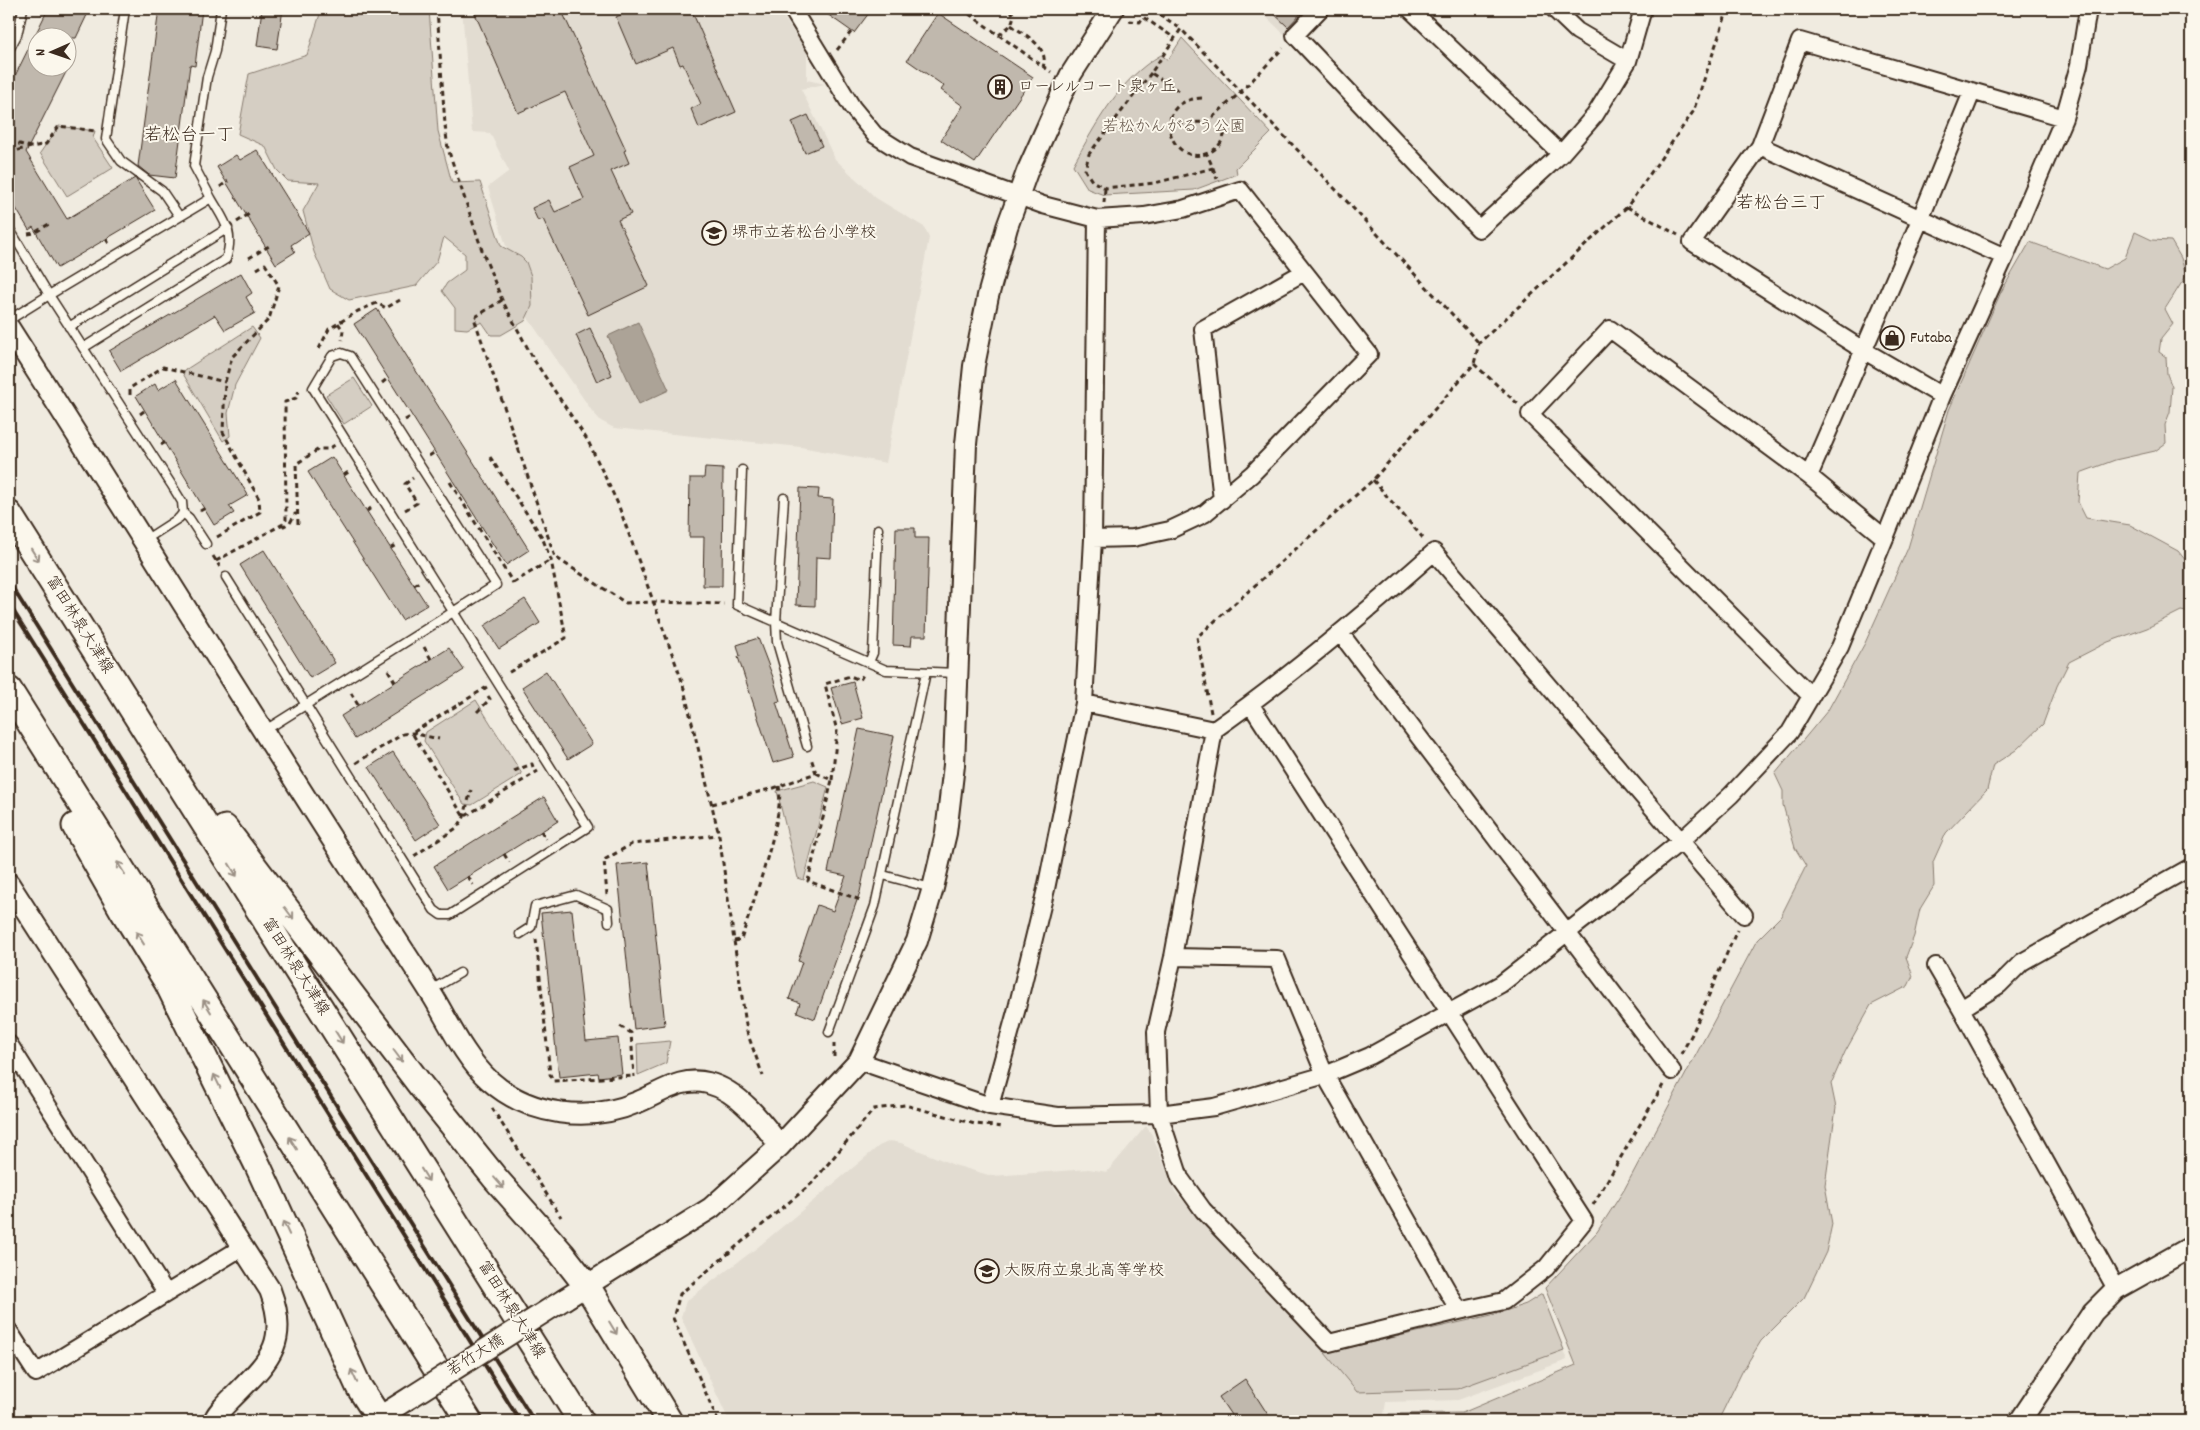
<svg xmlns="http://www.w3.org/2000/svg" width="2200" height="1430" viewBox="0 0 2200 1430" font-family="Dekko,'Klee One',sans-serif">
	<rect width="100%" height="100%" fill="#f0ebe0"/>
	<filter id="ink" filterUnits="userSpaceOnUse"><feTurbulence type="fractalNoise" baseFrequency=".02" numOctaves="2"/><feDisplacementMap in="SourceGraphic" scale="10" xChannelSelector="R" yChannelSelector="G"/><feConvolveMatrix kernelMatrix="1 2 1 2 8 2 1 2 1" color-interpolation-filters="sRGB"/></filter>
	<g filter="url(#ink)">
		<!-- built -->
		<path fill="#e2dcd1" d="M462,9H778L807,52V80L825,84L801,89L835,159L876,198L924,227L929,238L886,463L801,447L614,428L601,421L592,411L528,318L488,187L509,171L490,133L472,132Z
			M1258,9H1307L1284,34Z
			M1146,1126L1152,1135L1175,1192L1325,1353L1496,1314L1526,1304L1542,1294L1567,1360L1458,1400L1386,1402L1383,1421H729L681,1317L686,1301L758,1247L879,1146L890,1141L901,1143L954,1165L992,1176L1089,1169L1107,1172Z"/>
		<!-- green -->
		<path fill="#d5cec3" stroke="#887c70" d="M311,9H429L438,131L452,183L480,182L501,246L521,257L526,262L531,276L532,306L525,321L501,335H491L482,322L467,329L455,328V308L442,291L447,283L465,270V254L444,237L437,261L416,286L349,300L330,289L314,252L303,211L319,183L288,181L277,170L265,146L238,134L249,74L307,55L320,14Z
			M1182,38L1271,133L1236,168L1237,174L1194,190L1104,195L1088,189L1073,165C1096,124 1119,79 1161,55L1168,60Z
			M59,126L95,131L93,138L113,168L67,196L40,153Z
			M2135,232L2152,240L2171,241L2181,258L2186,276L2165,309L2173,324L2161,339L2159,352L2166,357L2167,374L2172,387L2170,412L2165,425L2166,443L2155,451L2115,460L2080,473L2078,502L2086,518L2130,525L2178,551L2191,567V613L2181,611L2147,628L2108,642L2069,662L2057,686L2043,724L2016,750L1993,765L1987,790L1946,833L1933,862L1934,886L1920,909L1914,936L1906,957L1913,976L1908,986L1871,1005L1845,1052L1831,1084L1836,1108L1825,1185L1832,1224L1826,1252L1804,1298L1761,1341L1742,1372L1718,1421H1387L1389,1414L1462,1413L1576,1365L1545,1288L1597,1232L1624,1190L1757,940L1781,916L1806,866L1795,848L1783,805V791L1775,774L1828,710L1865,643L1908,548L1949,410L2001,292L2030,242L2105,269L2125,258Z
			M252,327L260,338L235,385L228,413L230,436L223,441L182,372Z
			M354,378L372,406L344,424L326,395Z
			M476,700L522,774L472,805L464,804L424,741L426,732Z
			M814,781L828,787L804,880L798,878L777,791Z
			M670,1041L666,1063L638,1075L637,1044Z
			M1542,1294L1564,1350L1457,1389L1357,1392L1325,1353L1496,1314L1526,1304Z"/>
		<!-- water -->
		<path fill="#aca397" stroke="#7f7367" d="M638,322L669,390L639,404L608,336Z"/>
		<!-- building -->
		<path fill="#c0b8ad" stroke="#3b2a1e" d="M48,9H75L87,15L76,38H38V68H68L26,152L67,219L135,178L155,210L57,268L33,227L29,230L14,205L9,207V88Z
			M159,9H202L195,66L190,65L175,178L149,175L138,166Z
			M262,9H283L277,49L257,46Z
			M473,9H561L626,150L624,151L629,163L611,171L631,214L618,220L649,286L588,315L543,219L538,221L532,208L549,200L555,212L584,199L570,167L594,156L565,92L518,113Z
			M633,9H691L736,112L699,128L691,109L701,104L683,64L680,65L673,48L636,64L616,17Z
			M820,9H872L854,33Z
			M1269,9H1305L1288,27Z
			M938,13L1033,77L975,163L941,140L963,106L941,90L944,86L907,60Z
			M808,115L822,146L805,153L792,122Z
			M257,150L309,233L291,245L295,252L276,264L217,167L236,155L240,160Z
			M241,273L252,293L246,297L255,313L225,330L215,315L121,371L109,351Z
			M377,309L529,550L506,565L354,324Z
			M590,328L612,375L597,382L576,335Z
			M176,379L248,495L229,506L234,513L214,525L136,396L155,384L158,390Z
			M332,457L427,605L402,620L308,472Z
			M705,468L723,469L722,586H703L704,537H689L690,478H704Z
			M800,488L819,489L818,498L833,499L831,558L816,557L815,606L796,605Z
			M896,528H915V538H929L926,636H912L911,646L893,645Z
			M264,550L335,663L310,678L240,565Z
			M525,599L540,623L499,649L484,626Z
			M758,638L773,677L780,701L776,702L794,757L773,763L738,657L740,656L737,645Z
			M449,648L464,670L355,739L341,716Z
			M546,671L592,744L568,759L522,687Z
			M853,682L863,718L842,724L831,688Z
			M859,729L894,736L860,892L815,1019L797,1012L800,1003L789,999L802,962L798,961L817,905L833,911L846,876L828,872Z
			M393,752L440,824L416,840L369,767Z
			M544,797L558,821L448,889L434,866Z
			M648,862L665,1025L634,1029L617,865Z
			M572,910L586,1041L618,1038L622,1074L599,1077L598,1073L559,1077L541,913Z
			M1245,1379L1272,1421H1235L1219,1397Z"/>
		<g fill="none" stroke-linecap="round" stroke-linejoin="round">
			<!-- service casing -->
			<g stroke="#3b2a1e" stroke-width="11">
				<path id="service" d="M125,9L106,139L121,161L162,191L179,216
					M9,50L17,35L23,9
					M211,198L194,166L207,77L215,51L221,9
					M9,228L49,295L211,198C224,221 235,231 226,259L83,348
					M9,320L49,295L171,484L182,502L183,513L179,518L145,540
					M69,327L228,228
					M742,470L737,605L886,670L956,673
					M784,498L776,622L777,642L807,746
					M183,513L189,518L206,544
					M226,577L434,910L441,915H450L588,827C496,681 406,534 313,388L332,356L341,353L350,356L496,585C419,634 341,682 264,731
					M869,662L873,653L878,529
					M883,875L931,888
					M520,934L531,927L535,906L576,895L608,909L609,922
					M431,990L460,973
					M829,1032L875,906L926,672"/>
			</g>
			<!-- minor casing -->
			<g stroke="#3b2a1e" stroke-width="20">
				<path id="minor" d="M792,9L852,107L875,135L910,157L1043,205L1097,219L1144,216L1183,209L1240,190L1369,354L1252,474L1204,514L1170,530L1133,538L1093,539
					M1320,9L1295,35L1479,229L1561,154L1595,115L1628,61L1643,9
					M1410,9L1561,154
					M1554,9L1577,31L1628,61
					M1760,146L2005,257
					M1942,396L1863,350L1692,242L1760,146L1800,41L2064,118L2079,65L2088,9
					M1809,476L1920,220L1972,92
					M1222,500L1203,329L1304,272
					M1885,538L1942,396L2005,257L2064,118
					M1341,634L1672,1071
					M1084,703L1214,730C1291,676 1363,615 1434,552L1744,915
					M1214,730L1173,957L1156,1032L1159,1114L1180,1178L1203,1210L1329,1343L1459,1311
					M1173,957L1277,959L1325,1075L1459,1311L1504,1301L1546,1268L1584,1221L1251,705
					M1936,966L1961,1009L2116,1289
					M1961,1009L1999,985L2022,962L2191,867
					M9,1044L166,1293
					M859,1061L990,1106L1058,1116L1159,1114L1214,1107L1325,1075L1370,1056L1501,984L1592,913L1681,841L1731,795L1790,732L1840,647L1885,538L1809,476L1610,329L1530,414L1811,696
					M990,1106L1017,1008L1046,889L1084,703L1093,539L1097,219
					M9,1331L36,1373L241,1248"/>
			</g>
			<!-- tertiary casing -->
			<g stroke="#3b2a1e" stroke-width="24">
				<path id="tertiary" d="M9,328C128,514 244,703 364,889C387,926 411,961 434,998C450,1025 465,1058 489,1080C529,1116 589,1123 638,1102C661,1093 681,1076 708,1083C739,1091 762,1122 780,1146
					M9,884L270,1290C291,1346 266,1363 230,1400C224,1406 216,1414 214,1421
					M565,1299L711,1208L780,1146L859,1061L917,941L933,888L946,833L954,765L966,444L974,366L988,296L1007,227L1027,172L1070,76L1113,9
					M373,1421L411,1397
					M2020,1421L2093,1312L2116,1289L2191,1247"/>
			</g>
			<!-- primary casing -->
			<g stroke="#3b2a1e" stroke-width="29">
				<path id="primary" d="M9,514L581,1421
					M9,690L469,1421
					M75,826L123,911L167,982L258,1166L359,1387L381,1421
					M225,828L421,1086L495,1178L562,1254L587,1286L669,1421"/>
			</g>
			<!-- path -->
			<path stroke="#3b2a1e" stroke-width="3" stroke-dasharray="5 4" stroke-linecap="butt" d="M437,9L445,125L448,149L483,253L502,300L534,360L588,441L618,504L682,681L719,835L747,1032L763,1076
				M962,9L1051,72
				M1152,9L1181,29
				M1075,11L1076,9
				M1129,21L1140,22L1143,17L1176,39
				M1011,25C1025,35 1050,47 1043,67
				M999,35L1011,25L1014,16L1010,9
				M837,50L851,32
				M9,73L17,77
				M1151,73L1089,154L1085,170L1092,181L1105,188L1155,183L1213,168L1207,154
				M1179,91L1151,73L1181,29L1338,192L1479,343
				M1202,98C1145,100 1172,174 1212,151C1222,145 1225,136 1226,125
				M1169,123L1207,122L1242,91L1283,48
				M9,144H20L34,148
				M9,152L46,144L59,126L95,131
				M1213,168L1217,179
				M220,187L228,181
				M1104,203L1105,188
				M1627,207L1678,235
				M237,222L249,214
				M28,234L34,233L49,224
				M106,239L110,245
				M249,258L269,246
				M502,300L474,318L555,557L626,603L653,602L724,604
				M338,323L343,330L342,340
				M319,349L329,329L358,311L377,303L386,308L400,300
				M1474,364L1518,404
				M382,383L388,378
				M130,395V388L163,367L225,382
				M140,414L147,409
				M405,420L412,416
				M161,445L167,441
				M429,456L435,452
				M490,457L542,537L551,560L566,638L506,674
				M344,475L350,471
				M1373,480L1423,538
				M450,482L513,583
				M405,510L417,503L405,484L413,478
				M200,511L207,507
				M367,511L374,506
				M283,524L284,526L290,523L295,514H297
				M298,524L296,464L319,449H328L335,445
				M217,537L260,512L259,499L223,432L225,382L232,357L269,319L279,286L265,264L257,269
				M391,548L398,544
				M213,556L220,567
				M216,561L283,524L286,520L285,402L296,398L299,391
				M513,583L552,559
				M414,585L421,581
				M424,647L431,659
				M388,670L395,682
				M487,687L412,733L464,817L538,771
				M351,693L358,705
				M477,712L490,699L488,696
				M1211,713L1197,637L1373,480L1474,364L1479,343L1627,207L1693,112L1728,9
				M356,763L403,734L412,733L439,739
				M514,771L532,764L533,767
				M816,773L832,780L808,881L863,901
				M832,780L837,731L825,684L850,676L860,680L864,673
				M712,804L774,788L816,773L811,758
				M541,831L546,839
				M504,854L509,862
				M414,856L458,827L464,817L471,790
				M468,876L473,885
				M607,895L604,860L632,844L719,835
				M536,939L550,1074L553,1081L633,1076
				M734,941L741,940C751,907 785,816 779,786
				M620,1026L631,1033L634,1077
				M834,1043V1059
				M1681,1054L1692,1034L1737,930
				M492,1108L561,1217
				M1593,1205L1663,1085
				M718,1421L673,1318L680,1294L812,1183L874,1109L905,1105L975,1124L1004,1127"/>
			<!-- service -->
			<use href="#service" stroke="#fbf7ec" stroke-width="8"/>
			<!-- minor -->
			<use href="#minor" stroke="#fbf7ec" stroke-width="16"/>
			<!-- tertiary -->
			<use href="#tertiary" stroke="#fbf7ec" stroke-width="20"/>
			<!-- primary -->
			<use href="#primary" stroke="#fbf7ec" stroke-width="25"/>
			<!-- rail -->
			<path stroke="#3b2a1e" stroke-width="4" d="M9,582L534,1421
				M9,604L520,1421"/>
			<!-- tertiary-bridge casing -->
			<g stroke="#3b2a1e" stroke-width="24" stroke-linecap="butt">
				<path id="tertiary-bridge" d="M411,1397L565,1299"/>
			</g>
			<!-- tertiary-bridge -->
			<use href="#tertiary-bridge" stroke="#fbf7ec" stroke-width="20"/>
		</g>
		<!-- one-way arrows -->
		<defs><path id="oneway-shaft" d="M-6 0H5M1.5-3L5.5 0L1.5 3" fill="none" stroke-width="1.6" stroke-linecap="round" stroke-linejoin="round" transform="scale(1.25)"/></defs>
		<g stroke="#9b9085">
			<use href="#oneway-shaft" transform="translate(35 555) rotate(58)"/>
			<use href="#oneway-shaft" transform="translate(121 868) rotate(-122)"/>
			<use href="#oneway-shaft" transform="translate(233 870) rotate(58)"/>
			<use href="#oneway-shaft" transform="translate(289 913) rotate(53)"/>
			<use href="#oneway-shaft" transform="translate(140 938) rotate(-122)"/>
			<use href="#oneway-shaft" transform="translate(207 1006) rotate(-122)"/>
			<use href="#oneway-shaft" transform="translate(339 1037) rotate(58)"/>
			<use href="#oneway-shaft" transform="translate(398 1056) rotate(53)"/>
			<use href="#oneway-shaft" transform="translate(217 1081) rotate(-116)"/>
			<use href="#oneway-shaft" transform="translate(293 1143) rotate(-122)"/>
			<use href="#oneway-shaft" transform="translate(425 1175) rotate(58)"/>
			<use href="#oneway-shaft" transform="translate(499 1183) rotate(49)"/>
			<use href="#oneway-shaft" transform="translate(286 1228) rotate(-115)"/>
			<use href="#oneway-shaft" transform="translate(613 1328) rotate(59)"/>
			<use href="#oneway-shaft" transform="translate(354 1376) rotate(-115)"/>
		</g>
	</g>
	<!-- icons -->
	<defs>
		<g id="building-ring" transform="scale(1.25)"><circle r="9.5" fill="#fbf7ec" stroke="#3b2a1e" stroke-width="1.5"/><path d="M-4-6H4V6H1V3H-1V6H-4ZM-2.5-4.3h1.7v1.8h-1.7ZM.8-4.3h1.7v1.8H.8ZM-2.5-1h1.7V.8h-1.7ZM.8-1h1.7V.8H.8Z" fill="#3b2a1e"/></g>
		<g id="school-ring" transform="scale(1.25)"><circle r="9.5" fill="#fbf7ec" stroke="#3b2a1e" stroke-width="1.5"/><path d="M0-5L7-2L0 1L-7-2ZM-4 1L0 2.5L4 1V4Q0 6-4 4Z" fill="#3b2a1e"/></g>
		<g id="shop-ring" transform="scale(1.25)"><circle r="9.5" fill="#fbf7ec" stroke="#3b2a1e" stroke-width="1.5"/><path d="M-5-2.5h2.3a2.7 3.5 0 0 1 5.4 0H5L5.5 6h-11ZM-1.5-2.5h3a1.5 2.3 0 0 0-3 0Z" fill="#3b2a1e"/></g>
	</defs>
	<g fill-rule="evenodd">
		<use href="#building-ring" x="1000" y="87"/>
		<use href="#school-ring" x="714" y="233"/>
		<use href="#shop-ring" x="1892" y="338"/>
		<use href="#school-ring" x="987" y="1271"/>
	</g>
	<g text-anchor="middle" dominant-baseline="central" stroke-width="4" stroke-linejoin="round" paint-order="stroke">
		<!-- poi labels -->
		<g font-size="16" fill="#3b2a1e" stroke="#fbf7ec" text-anchor="start">
			<text x="1018" y="87">ローレルコート泉ヶ丘</text>
			<text x="732" y="233">堺市立若松台小学校</text>
			<text x="1910" y="338">Futaba</text>
			<text x="1004" y="1271">大阪府立泉北高等学校</text>
		</g>
		<!-- park labels -->
		<g font-size="16" fill="#625347" stroke="#fbf7ec">
			<text x="1174" y="127">若松かんがるう公園</text>
		</g>
		<!-- street labels -->
		<g font-size="16" fill="#3b2a1e" stroke="#fbf7ec">
			<text transform="translate(79 625) rotate(58)">富田林泉大津線</text>
			<text transform="translate(295 967) rotate(58)">富田林泉大津線</text>
			<text transform="translate(511 1310) rotate(58)">富田林泉大津線</text>
			<text transform="translate(476 1356) rotate(-32)">若竹大橋</text>
		</g>
		<!-- neighbourhood labels -->
		<g font-size="18" fill="#3b2a1e" stroke="#fbf7ec">
			<text x="189" y="136">若松台一丁</text>
			<text x="1781" y="204">若松台三丁</text>
		</g>
	</g>
	<!-- margin -->
	<rect width="2200" height="1430" fill="none" stroke="#fbf7ec" stroke-width="30"/>
	<rect x="15" y="15" width="2170" height="1400" fill="none" stroke="#3b2a1e" stroke-width="2" filter="url(#ink)"/>
	<!-- north arrow -->
	<g transform="translate(52 52) rotate(268)"><circle r="24" fill="#fbf7ec" stroke="#aea59a"/>
	<path d="M0-4L9 19L0 12L-9 19Z" fill="#3b2a1e"/>
	<text y="-8" font-size="14" font-weight="bold" text-anchor="middle" fill="#3b2a1e">N</text>
	</g>
</svg>
